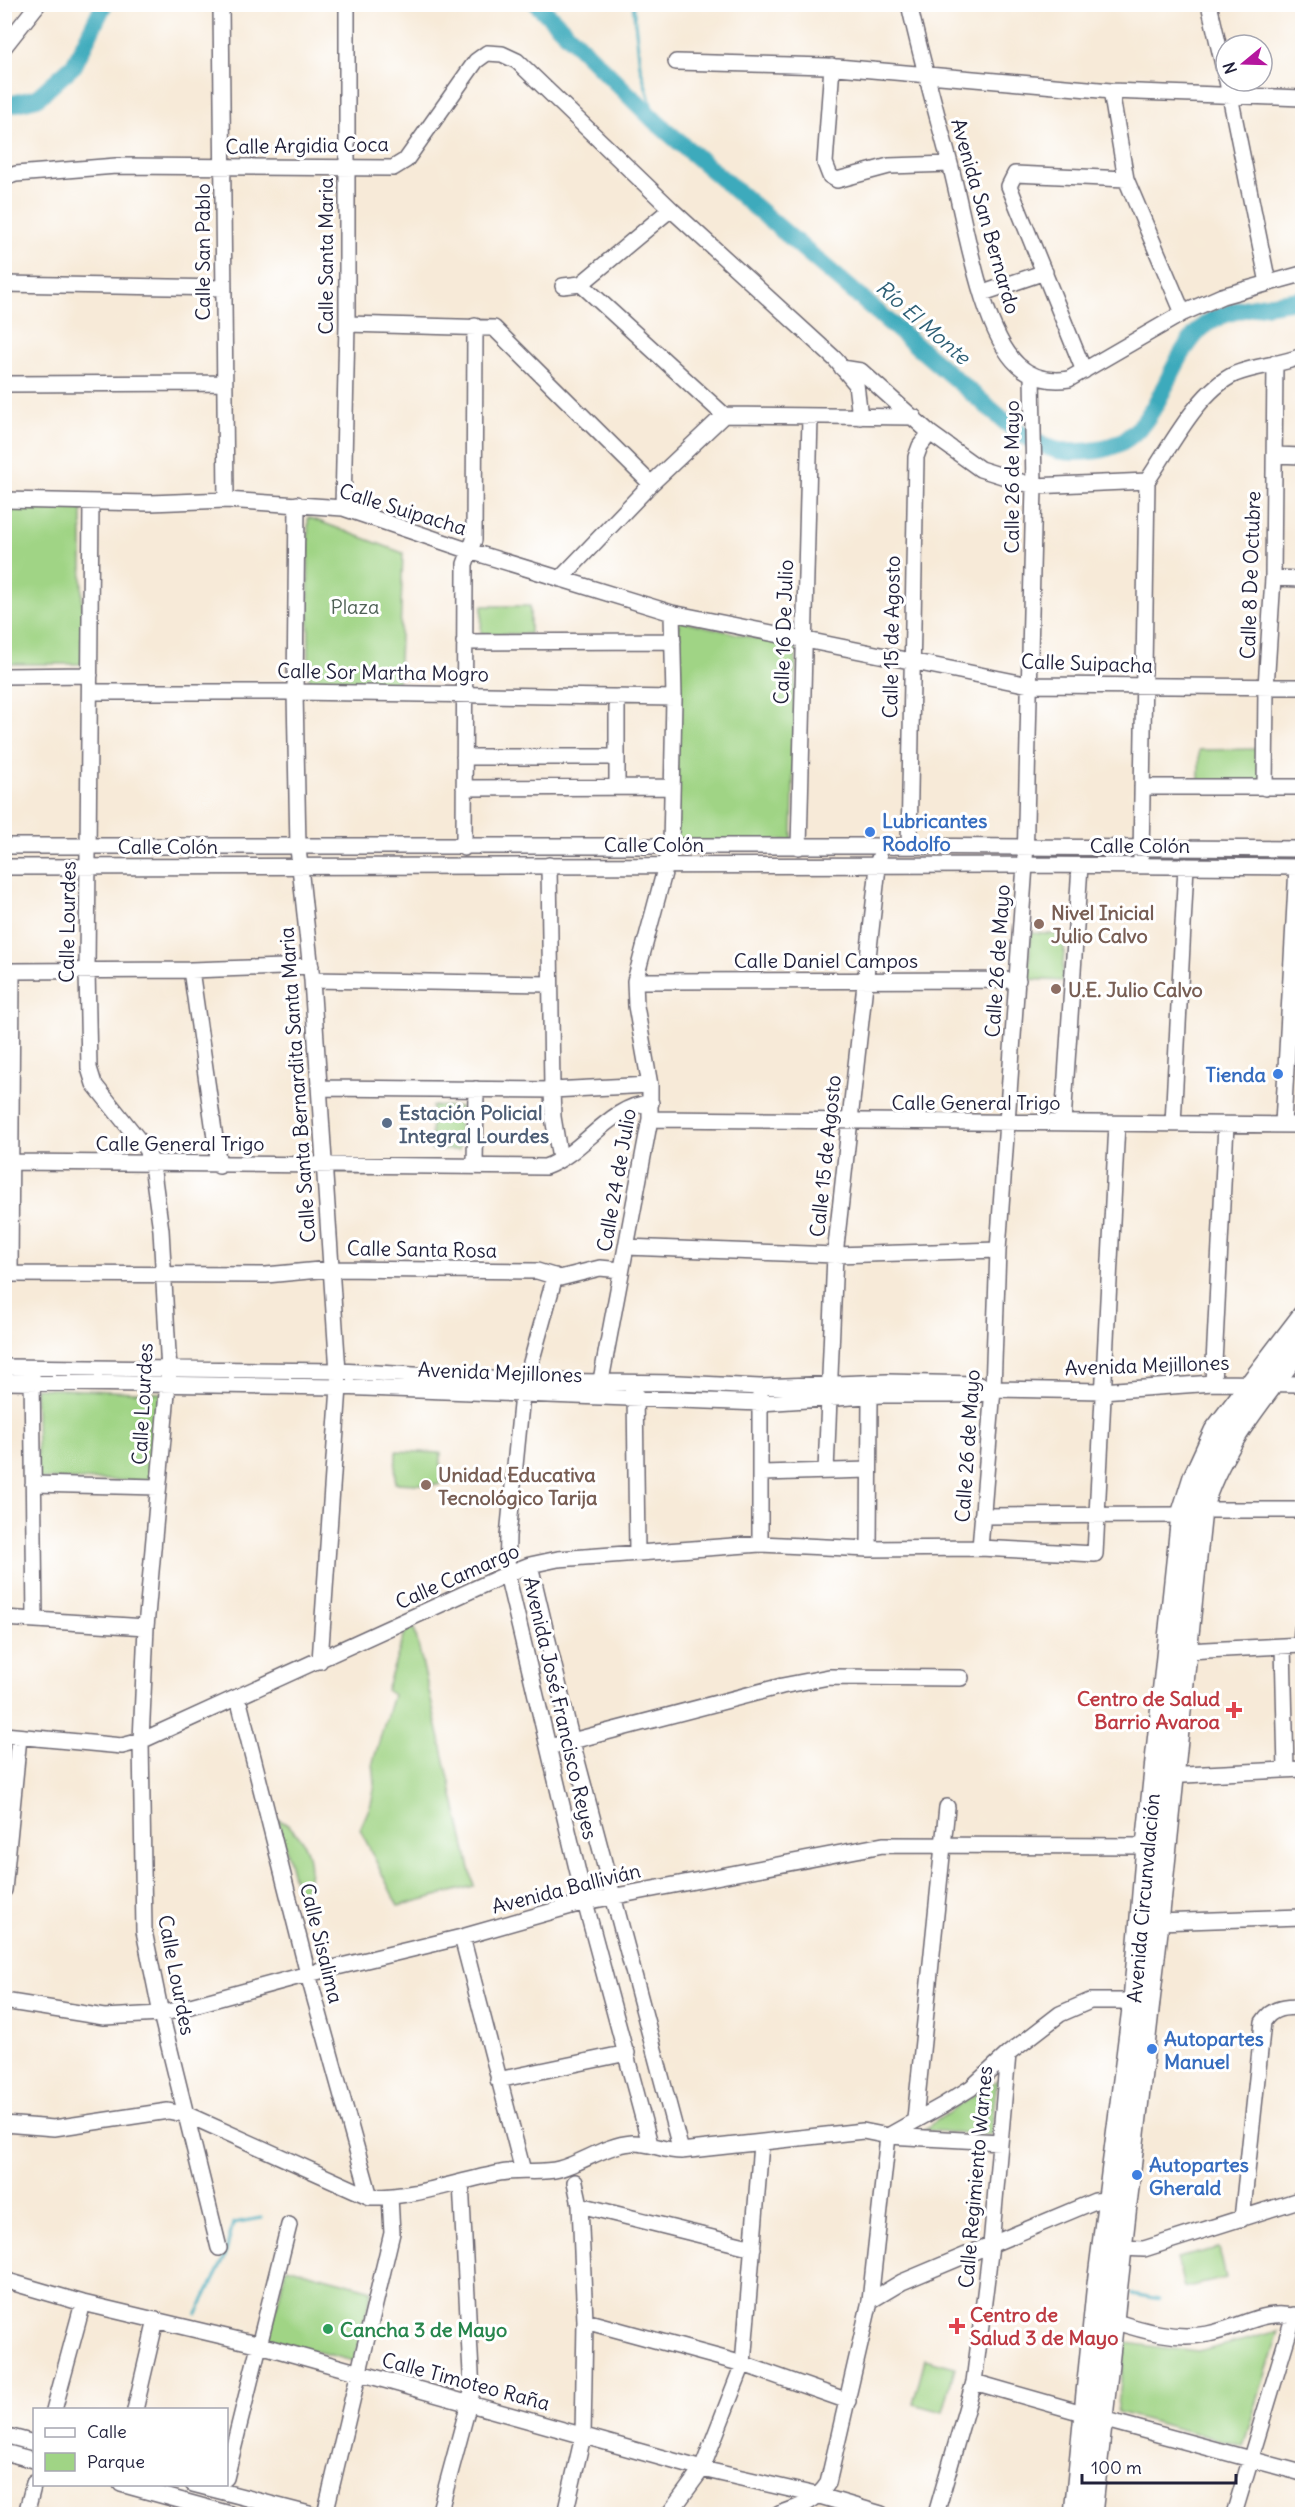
<svg xmlns="http://www.w3.org/2000/svg" width="1307" height="2519" viewBox="0 0 1307 2519" font-family="Delius,sans-serif">
	<rect width="100%" height="100%" fill="#fff"/>
	<filter id="ink" filterUnits="userSpaceOnUse"><feTurbulence type="fractalNoise" baseFrequency=".0167" numOctaves="2"/><feDisplacementMap in="SourceGraphic" scale="12" xChannelSelector="R" yChannelSelector="G"/><feConvolveMatrix kernelMatrix="1 2 1 2 8 2 1 2 1" color-interpolation-filters="sRGB"/></filter>
	<filter id="wash" filterUnits="userSpaceOnUse"><feTurbulence type="fractalNoise" baseFrequency=".008" numOctaves="4" result="noise"/><feDisplacementMap in="SourceGraphic" scale="24" xChannelSelector="R" yChannelSelector="G"/><feGaussianBlur stdDeviation="1.35" result="paint"/><feColorMatrix in="noise" values="0 0 0 0 0 0 0 0 0 0 0 0 0 0 0 0 0 1.4 0 .05"/><feComposite in="paint" operator="in"/></filter>
	<g filter="url(#wash)">
		<rect width="100%" height="100%" fill="#f7ead8"/>
		<!-- green -->
		<path fill="#a0d485" stroke="#617b60" stroke-width="1.5" d="M5,508H82V664H5Z
			M308,517L403,553L398,689L309,688Z
			M482,606H530V634H481Z
			M679,620L796,648L792,840L676,842Z
			M1260,749L1261,782L1199,783V750Z
			M1031,933L1065,935L1062,981L1028,979Z
			M432,1106L460,1107L459,1150H431Z
			M35,1388L161,1393L153,1481L38,1479Z
			M396,1451L441,1453L440,1485L395,1483Z
			M414,1627L474,1886L398,1906L360,1829L371,1804L375,1784L373,1762L393,1695L386,1690L405,1633Z
			M278,1819C311,1837 318,1871 300,1903Z
			M997,2080L991,2135L923,2130Z
			M1219,2248L1226,2278L1184,2288L1177,2258Z
			M287,2267L372,2290L354,2361L268,2339Z
			M1279,2331L1243,2446L1117,2412L1126,2343L1198,2352Z
			M925,2359L955,2367L943,2412L913,2404Z"/>
		<g fill="none" stroke-linecap="round" stroke-linejoin="round">
			<!-- stream -->
			<path stroke="#3daabc" stroke-width="3" d="M633,4L640,66L656,122
				M1133,2294L1159,2299
				M197,2314L225,2257L233,2223L261,2218"/>
			<!-- river -->
			<path stroke="#3daabc" stroke-width="18" d="M537,4L656,122L1016,431C1049,449 1058,456 1098,450C1162,440 1162,361 1205,325C1229,306 1274,305 1302,299
				M4,106L37,98L74,65L104,4"/>
		</g>
	</g>
	<g filter="url(#ink)">
		<g fill="none" stroke-linecap="round" stroke-linejoin="round">
			<!-- minor casing -->
			<g stroke="#6d6872" stroke-width="18">
				<path id="minor" d="M221,4L226,500
					M909,4C921,58 936,111 950,164C964,215 980,330 1018,365C1032,378 1051,382 1069,379L1183,313L1222,296L1302,274
					M1209,4L1226,78
					M4,47L38,4
					M676,62L826,66L1111,91L1302,98
					M832,66L825,163L830,176L837,180L889,166L950,164
					M1227,81L1268,283
					M1111,91L1126,179L1183,313
					M4,178L16,174L116,166L393,168L406,160L476,61L487,53L502,54L517,61L673,211
					M4,284L224,288
					M581,284L724,415
					M563,286L581,284L666,213L673,211L835,359L856,384L860,417
					M983,293L1045,272
					M347,324L494,328L651,484
					M842,368L861,371L930,433L980,469L1034,486L1147,481C1170,448 1198,391 1235,374C1257,365 1281,365 1302,356
					M1084,371L1009,186L1015,174L1126,179
					M4,384L223,383
					M1275,455L1302,456
					M4,500L150,503L226,500L343,508L470,551L672,613L1029,685L1302,687
					M91,502L87,970L89,1068L94,1084L146,1149L152,1165L161,1230L169,1371L146,1627L141,1741L144,1931L161,2014L219,2248
					M297,504L295,692L298,848L312,980L339,1387L320,1661
					M343,508L347,324V4
					M1273,578L1302,579
					M560,579L651,484L724,415L914,417
					M464,642L673,641
					M4,676L90,675
					M90,692H295L674,698
					M617,697V786
					M464,757H616
					M1142,787H1302
					M464,788L671,787
					M1265,788L1266,687L1273,578L1275,363
					M4,846H879L1302,849
					M909,846L916,457L920,446L930,433
					M799,847L810,418
					M464,848L465,564L474,540L475,326
					M1141,859L1147,481
					M549,865L552,1090L553,1117L560,1159
					M4,867L1025,865L1302,867
					M191,970L219,1166
					M312,980L549,984
					M635,981L1018,980
					M319,1088L552,1090L650,1085
					M650,1119L1302,1125
					M1063,1122L1080,866
					M1173,1124L1186,866
					M1283,1124L1297,867
					M13,1162L545,1167C584,1153 609,1105 651,1103
					M475,1166L476,1089
					M626,1247L835,1255L998,1250
					M4,1274L266,1275L330,1269L537,1271L560,1278L600,1268L621,1270
					M10,1275L12,971L191,970L311,966
					M555,1276L522,1395L508,1536L507,1574L585,1902L650,2144
					M4,1367L339,1371L525,1381L679,1383L760,1387L887,1382L976,1384L993,1389L1102,1391L1213,1383L1302,1384
					M32,1374L35,1620
					M4,1382L339,1387L761,1403L882,1395H977L987,1391
					M1213,1383L1226,1125
					M635,1390L637,1552
					M599,1391L650,1119V1085L636,1006L635,981L671,847L674,698L672,613
					M826,1471L835,1255L879,858
					M762,1473L869,1470
					M33,1484L158,1487
					M1201,1510H1302
					M982,1516L1182,1515
					M760,1544V1394
					M980,1548L993,1389L998,1250L1025,865L1034,486L1032,375
					M869,1549L870,1396
					M530,1565L572,1742L681,2151
					M4,1618L146,1627
					M1301,1645L1302,1629
					M1283,1646L1286,1770
					M1187,1651L1302,1645
					M238,1698L308,1974L370,2197
					M4,1735L122,1746L141,1741L507,1574L530,1565L558,1559L760,1544L869,1549L980,1548L1095,1554L1117,1124
					M549,1747L782,1686L829,1677L961,1678
					M1165,1776L1302,1769
					M4,1890L19,1737
					M1158,1922L1302,1917
					M462,1937L523,2171
					M4,2001L104,2017L161,2014L308,1974L462,1937L585,1902L883,1845L1147,1846
					M498,2080L627,2053
					M915,2119L947,1807
					M4,2124L54,2128L168,2111L188,2115L370,2197C414,2198 457,2181 500,2173C520,2169 540,2174 559,2169C584,2162 606,2145 632,2143C649,2142 664,2151 681,2151L863,2131L888,2136L945,2104L971,2088L1008,2054L1060,2014L1090,2001H1134
					M580,2205L753,2248
					M1242,2219L1263,2022C1272,2007 1286,2007 1302,2007
					M1121,2248L1144,2249L1302,2199
					M4,2280L83,2303L260,2345L702,2469L820,2496L881,2514
					M870,2301L902,2282L1095,2201L1119,2199
					M585,2321L743,2364L848,2401
					M1113,2321C1144,2331 1175,2340 1208,2334C1244,2327 1264,2307 1302,2318
					M974,2382L1086,2414
					M54,2410L83,2303
					M135,2410L156,2320
					M1102,2419L1302,2473
					M4,2435L34,2443
					M4,2452L34,2460
					M226,2478L289,2225
					M121,2484L230,2514
					M193,2484L309,2514
					M26,2514L34,2483
					M325,2514L392,2233L390,2197
					M439,2514L472,2392L461,2182
					M565,2514L583,2436L585,2321L580,2205L575,2182
					M669,2514L702,2469L743,2364L761,2144
					M779,2514C800,2507 816,2502 828,2483L870,2301L888,2136L1000,2142
					M936,2514L974,2382L991,2245L1008,2054
					M1234,2514L1294,2315"/>
			</g>
			<!-- highway casing -->
			<g stroke="#6d6872" stroke-width="24">
				<path id="highway" d="M1075,2514L1097,2292L1134,2001L1147,1846L1182,1515L1194,1477L1215,1431L1302,1317
					M1091,2514L1158,1922L1201,1510C1218,1448 1264,1396 1302,1345"/>
			</g>
			<!-- minor -->
			<use href="#minor" stroke="#fff" stroke-width="15"/>
			<!-- highway -->
			<use href="#highway" stroke="#fff" stroke-width="21"/>
		</g>
	</g>
	<!-- markers -->
	<g fill="#3f7fe0" stroke="#fff" stroke-width="2">
		<circle cx="870" cy="832" r="6"/>
		<circle cx="1278" cy="1074" r="6"/>
		<circle cx="1152" cy="2049" r="6"/>
		<circle cx="1137" cy="2175" r="6"/>
	</g>
	<g fill="#8d6e63" stroke="#fff" stroke-width="2">
		<circle cx="1039" cy="924" r="6"/>
		<circle cx="1056" cy="989" r="6"/>
		<circle cx="426" cy="1485" r="6"/>
	</g>
	<circle fill="#5c6f8a" stroke="#fff" stroke-width="2" cx="387" cy="1123" r="6"/>
	<g fill="#e0444e" stroke="#fff" stroke-width="2">
		<path d="M1231 1701h6v6h6v6h-6v6h-6v-6h-6v-6h6z"/>
		<path d="M954 2317h6v6h6v6h-6v6h-6v-6h-6v-6h6z"/>
	</g>
	<circle fill="#2e9e5b" stroke="#fff" stroke-width="2" cx="328" cy="2329" r="6"/>
	<g text-anchor="middle" dominant-baseline="central" stroke-width="6" stroke-linejoin="round" paint-order="stroke">
		<!-- street labels -->
		<g font-size="20" fill="#22223b" stroke="#fff">
			<text transform="translate(307 145) rotate(-1)">Calle Argidia Coca</text>
			<text transform="translate(986 216) rotate(74)">Avenida San Bernardo</text>
			<text transform="translate(202 252) rotate(-90)">Calle San Pablo</text>
			<text transform="translate(325 256) rotate(-90)">Calle Santa Maria</text>
			<text transform="translate(1011 477) rotate(-90)">Calle 26 de Mayo</text>
			<text transform="translate(403 509) rotate(17)">Calle Suipacha</text>
			<text transform="translate(1250 575) rotate(-88)">Calle 8 De Octubre</text>
			<text transform="translate(783 632) rotate(-88)">Calle 16 De Julio</text>
			<text transform="translate(891 637) rotate(-89)">Calle 15 de Agosto</text>
			<text transform="translate(1087 663) rotate(2)">Calle Suipacha</text>
			<text transform="translate(383 672) rotate(1)">Calle Sor Martha Mogro</text>
			<text x="654" y="844">Calle Colón</text>
			<text x="1140" y="845">Calle Colón</text>
			<text x="168" y="846">Calle Colón</text>
			<text transform="translate(67 922) rotate(-89)">Calle Lourdes</text>
			<text x="826" y="960">Calle Daniel Campos</text>
			<text transform="translate(997 961) rotate(-86)">Calle 26 de Mayo</text>
			<text transform="translate(297 1085) rotate(-94)">Calle Santa Bernardita Santa Maria</text>
			<text x="976" y="1102">Calle General Trigo</text>
			<text x="180" y="1143">Calle General Trigo</text>
			<text transform="translate(825 1156) rotate(-84)">Calle 15 de Agosto</text>
			<text transform="translate(616 1180) rotate(-80)">Calle 24 de Julio</text>
			<text transform="translate(422 1249) rotate(1)">Calle Santa Rosa</text>
			<text transform="translate(1147 1365) rotate(-2)">Avenida Mejillones</text>
			<text transform="translate(500 1372) rotate(2)">Avenida Mejillones</text>
			<text transform="translate(142 1404) rotate(-87)">Calle Lourdes</text>
			<text transform="translate(967 1446) rotate(-86)">Calle 26 de Mayo</text>
			<text transform="translate(457 1576) rotate(-24)">Calle Camargo</text>
			<text transform="translate(561 1708) rotate(77)">Avenida José Francisco Reyes</text>
			<text transform="translate(566 1888) rotate(-14)">Avenida Ballivián</text>
			<text transform="translate(1143 1898) rotate(-85)">Avenida Circunvalación</text>
			<text transform="translate(322 1943) rotate(76)">Calle Sisalima</text>
			<text transform="translate(177 1975) rotate(79)">Calle Lourdes</text>
			<text transform="translate(975 2177) rotate(-85)">Calle Regimiento Warnes</text>
			<text transform="translate(466 2381) rotate(15)">Calle Timoteo Raña</text>
		</g>
		<!-- park labels -->
		<g font-size="20" fill="#4e6055" stroke="#fff">
			<text x="355" y="606">Plaza</text>
		</g>
		<!-- shop labels -->
		<g font-size="20" font-weight="bold" fill="#366cbe" stroke="#fff" text-anchor="start">
			<text x="882" y="820">Lubricantes<tspan x="882" dy="23">Rodolfo</tspan></text>
			<text x="1266" y="1074" text-anchor="end">Tienda</text>
			<text x="1164" y="2038">Autopartes<tspan x="1164" dy="23">Manuel</tspan></text>
			<text x="1149" y="2164">Autopartes<tspan x="1149" dy="23">Gherald</tspan></text>
		</g>
		<!-- education labels -->
		<g font-size="20" font-weight="bold" fill="#785e54" stroke="#fff" text-anchor="start">
			<text x="1051" y="912">Nivel Inicial<tspan x="1051" dy="23">Julio Calvo</tspan></text>
			<text x="1068" y="989">U.E. Julio Calvo</text>
			<text x="438" y="1474">Unidad Educativa<tspan x="438" dy="23">Tecnológico Tarija</tspan></text>
		</g>
		<!-- service labels -->
		<g font-size="20" font-weight="bold" fill="#4e5e75" stroke="#fff" text-anchor="start">
			<text x="399" y="1112">Estación Policial<tspan x="399" dy="23">Integral Lourdes</tspan></text>
		</g>
		<!-- health labels -->
		<g font-size="20" font-weight="bold" fill="#be3a42" stroke="#fff" text-anchor="end">
			<text x="1220" y="1698">Centro de Salud<tspan x="1220" dy="23">Barrio Avaroa</tspan></text>
			<text x="970" y="2314" text-anchor="start">Centro de<tspan x="970" dy="23">Salud 3 de Mayo</tspan></text>
		</g>
		<!-- leisure labels -->
		<g font-size="20" font-weight="bold" fill="#27864d" stroke="#fff" text-anchor="start">
			<text x="340" y="2329">Cancha 3 de Mayo</text>
		</g>
		<!-- water labels -->
		<g font-size="21" font-style="italic" fill="#2e5f75" stroke="#fff">
			<text transform="translate(923 322) rotate(41)">Río El Monte</text>
		</g>
	</g>
	<!-- margin -->
	<rect width="1307" height="2519" fill="none" stroke="#fff" stroke-width="24"/>
	<!-- legend -->
	<rect x="33" y="2408" width="195" height="78" fill="#ffffff" stroke="#a7a7b1" stroke-width="1.5"/>
	<rect x="45" y="2428" width="30" height="9" fill="#ffffff" stroke="#a7a7b1" stroke-width="1.5"/>
	<text x="87" y="2438" font-size="18" fill="#22223b">Calle</text>
	<rect x="45" y="2453" width="30" height="18" fill="#a0d485" stroke="#a7a7b1" stroke-width="1.5"/>
	<text x="87" y="2468" font-size="18" fill="#22223b">Parque</text>
	<!-- north arrow -->
	<g transform="translate(1244 63) rotate(251)"><circle r="28" fill="#ffffff" stroke="#a7a7b1" stroke-width="1.5"/>
	<path d="M0-4.5L10 22L0 15L-10 22Z" fill="#b5179e"/>
	<text y="-9" font-size="16" font-weight="bold" text-anchor="middle" fill="#22223b">N</text>
	</g>
	<!-- scale -->
	<path d="M1082 2474v9h154v-9" fill="none" stroke="#22223b" stroke-width="3"/>
	<text x="1091" y="2474" font-size="18" fill="#22223b" stroke="#ffffff" stroke-width="4.5" paint-order="stroke">100 m</text>
</svg>
